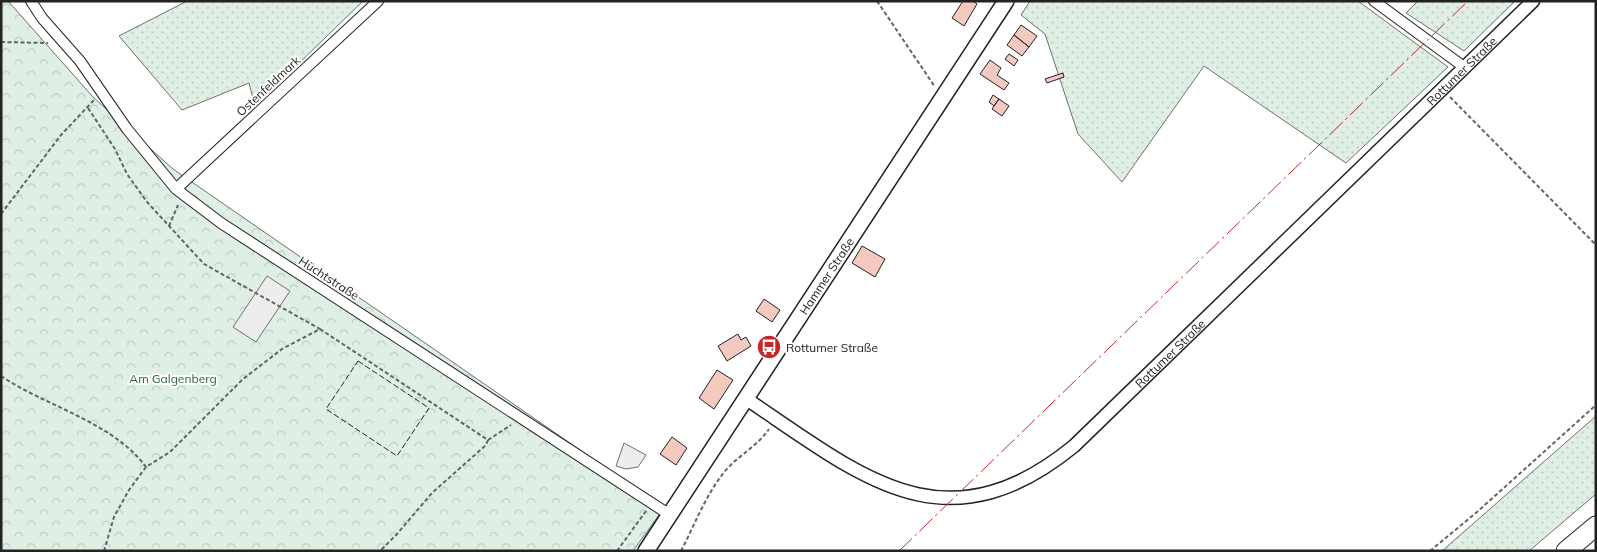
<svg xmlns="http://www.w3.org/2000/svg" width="1597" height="552" viewBox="0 0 1597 552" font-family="Mulish,sans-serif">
	<defs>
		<pattern id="grass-dots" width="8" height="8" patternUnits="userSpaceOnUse" patternTransform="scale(1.25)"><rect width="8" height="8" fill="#e0efe3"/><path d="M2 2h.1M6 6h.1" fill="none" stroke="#c0cdc2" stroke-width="1.8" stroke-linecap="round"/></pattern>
		<pattern id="park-crowns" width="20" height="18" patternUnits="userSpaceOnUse" patternTransform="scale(1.25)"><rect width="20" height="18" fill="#e0efe3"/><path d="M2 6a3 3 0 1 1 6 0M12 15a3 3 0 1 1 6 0" fill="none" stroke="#c0cdc2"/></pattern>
	</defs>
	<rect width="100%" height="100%" fill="#fff"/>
	<!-- grass -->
	<path fill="url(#grass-dots)" stroke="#6f6f6f" d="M187,1H363L255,106L249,83L182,110L119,36Z
		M1030,1H1358L1448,67L1346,163L1204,66L1122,182L1078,134L1045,34L1021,15Z
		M1418,1H1515L1464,51L1406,13Z
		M1596,416V494L1529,551H1442Z"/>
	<!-- park -->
	<path fill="url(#park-crowns)" stroke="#6f6f6f" d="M1,1H8L93,97L173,169L664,508L633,551H1Z"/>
	<!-- parking -->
	<path fill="#ededed" stroke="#6f6f6f" d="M267,276L290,291L256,342L233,327Z
		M624,443L646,455L638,467L626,469L616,466Z"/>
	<!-- building -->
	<path fill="#f3c9c0" stroke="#222" d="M963,1H973L977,4L964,26L952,18Z
		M1021,25L1037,36L1029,47L1014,35Z
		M1014,35L1029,47L1022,56L1007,45Z
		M1009,54L1018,60L1014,66L1005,59Z
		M990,60L1001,68L997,75L1009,83L1004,90L980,74Z
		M1063,73L1064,77L1047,83L1045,79Z
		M993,95L999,99L994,106L989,102Z
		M999,99L1009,106L1002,116L992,109Z
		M862,246L885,259L875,277L852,263Z
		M764,299L780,310L772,322L756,311Z
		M738,334L741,340L746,337L751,346L727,361L718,346Z
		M717,370L733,380L714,409L699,398Z
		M672,437L687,448L676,465L660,454Z"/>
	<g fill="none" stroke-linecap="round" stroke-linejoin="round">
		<!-- minor casing -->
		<g stroke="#222" stroke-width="12">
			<path id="minor" d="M31,1L42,18L80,61L127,129L176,189L221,223L670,515
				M1374,1L1464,67
				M176,189L378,1"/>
		</g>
		<!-- tertiary casing -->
		<g stroke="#222" stroke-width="15">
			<g id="tertiary">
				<path id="s1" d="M745,398C860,475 944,552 1074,446L1533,1"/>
			</g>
		</g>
		<!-- secondary casing -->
		<g stroke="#222" stroke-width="18">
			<g id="secondary">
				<path id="s2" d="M646,551L1006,1"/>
			</g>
		</g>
		<!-- motorway casing -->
		<g stroke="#222" stroke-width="21">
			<path id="motorway" d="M1566,551L1596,526"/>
		</g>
		<!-- path -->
		<path stroke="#646464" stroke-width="2" stroke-dasharray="4 2.5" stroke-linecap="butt" d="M877,1L935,87
			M1,42L48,43
			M1450,97L1596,245
			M88,108L115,149L127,174L147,202L204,264L320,329
			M1,214L61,135L94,100
			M169,226L178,205
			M1,376C45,406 113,422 146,467
			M488,440L511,425
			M104,551L114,517L129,490L146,467L170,452L243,379L282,349L320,329L488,440L486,445L432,493L397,534L380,551
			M617,551L646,511
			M681,551C694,526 705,497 722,475C735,457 756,448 769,429
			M1430,551L1477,512L1596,405"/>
		<!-- minor -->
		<use href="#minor" stroke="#fff" stroke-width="10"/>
		<!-- tertiary -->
		<use href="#tertiary" stroke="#fff" stroke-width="12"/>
		<!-- secondary -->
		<use href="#secondary" stroke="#fff" stroke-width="15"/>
		<!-- motorway -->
		<use href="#motorway" stroke="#fff" stroke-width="19"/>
		<!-- fence -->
		<path stroke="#222" stroke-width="1" stroke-dasharray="6 2.5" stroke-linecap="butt" d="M358,361L429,408L397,456L326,409Z"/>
		<!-- power -->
		<path stroke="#c62828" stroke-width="1" stroke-dasharray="18 4 2.5 4" stroke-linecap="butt" d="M899,551L1468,1"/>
	</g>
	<!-- icons -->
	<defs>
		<g id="bus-disc" transform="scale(1.25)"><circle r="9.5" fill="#c62828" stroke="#fff"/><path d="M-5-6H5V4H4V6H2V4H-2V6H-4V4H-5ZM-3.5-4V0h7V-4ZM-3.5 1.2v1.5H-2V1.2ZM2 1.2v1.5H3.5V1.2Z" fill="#fff"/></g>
	</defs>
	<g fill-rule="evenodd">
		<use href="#bus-disc" x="769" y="347"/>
	</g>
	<g text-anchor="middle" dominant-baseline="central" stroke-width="4" stroke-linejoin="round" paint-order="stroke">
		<!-- street labels -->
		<g font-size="12" fill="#222" stroke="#fff">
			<text stroke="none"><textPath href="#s1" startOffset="908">Rottumer Straße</textPath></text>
			<text transform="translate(268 86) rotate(-43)">Ostenfeldmark</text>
			<text stroke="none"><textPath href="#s2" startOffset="329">Hammer Straße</textPath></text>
			<text transform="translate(329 278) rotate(33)">Hüchtstraße</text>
			<text stroke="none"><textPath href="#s1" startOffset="502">Rottumer Straße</textPath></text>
		</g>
		<!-- poi labels -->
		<g font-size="12" fill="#222" stroke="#fff" text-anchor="start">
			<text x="786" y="347">Rottumer Straße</text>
		</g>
		<!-- park labels -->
		<g font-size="12" fill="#2f5e38" stroke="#fff">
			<text x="173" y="378">Am Galgenberg</text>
		</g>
	</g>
	<!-- border -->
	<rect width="1597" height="552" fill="none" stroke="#222222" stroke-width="5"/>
</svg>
